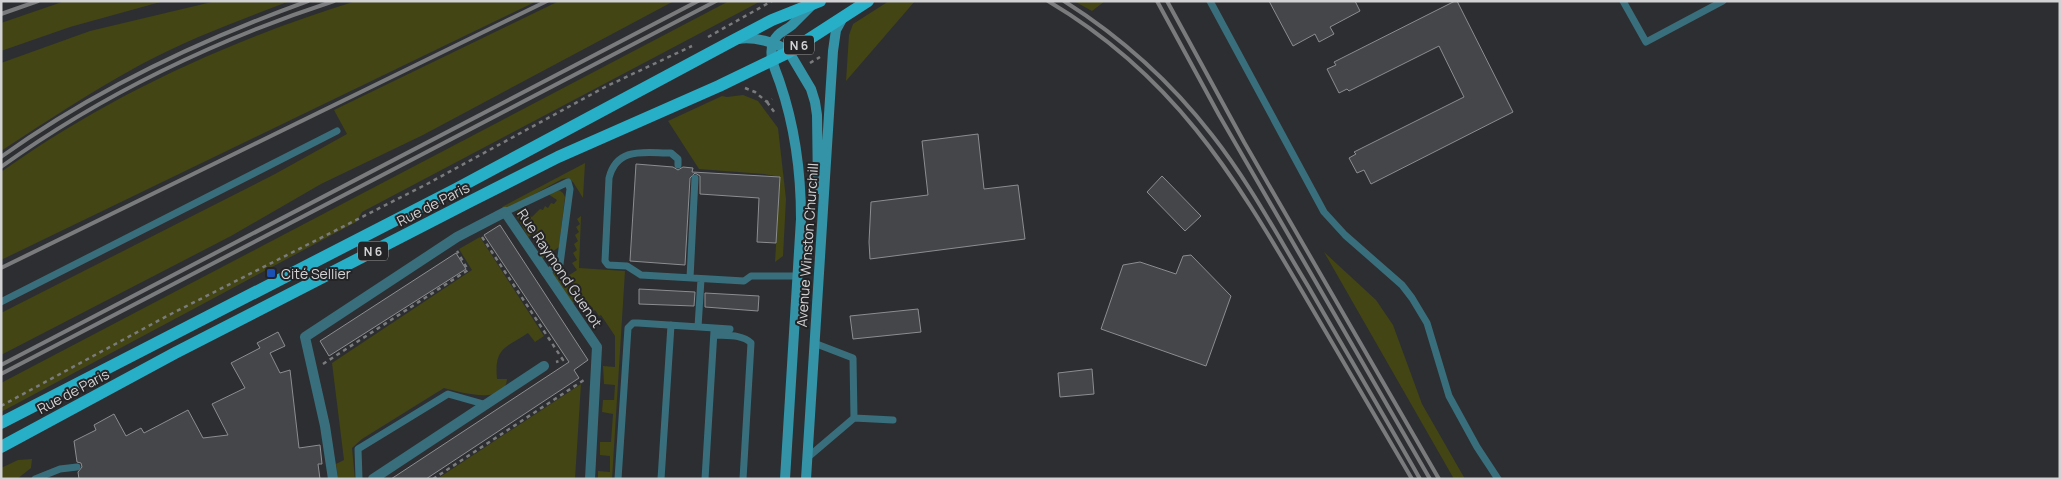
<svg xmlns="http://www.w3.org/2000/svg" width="2061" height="480" viewBox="0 0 2061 480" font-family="Manrope,sans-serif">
	<rect width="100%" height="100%" fill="#2d2e31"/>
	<!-- green -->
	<path fill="#434514" d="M65,1H164L70,27L1,51V23Z
		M216,1H290C240,20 188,39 140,65C92,91 47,121 1,151V63L90,31Z
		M356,1H537L1,260V172C109,95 230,40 356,1Z
		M559,1H674L423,135L321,184L231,236L1,355V313L275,174L347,134L334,110Z
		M729,1H761L362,212L356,222L1,412V383Z
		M889,1H915L846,81L849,35L853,24Z
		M1074,1H1105L1092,11Z
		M743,95L758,101L778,128L786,199L783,256L775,262L780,177L764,174L699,169L668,121L722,96L727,97Z
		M585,163L583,198L573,182L568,178L562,179L507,209H504L502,207Z
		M559,190L563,193L565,197L559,247L542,259L540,256L544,253L542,249L546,246L539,235L535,238L532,234L528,237L515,213L520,209L532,217L540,209L543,210L545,206L548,208L551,203L554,204L557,200L548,194Z
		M581,216L579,268L625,271L612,479H598V471L610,472V456L600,455V442H611L613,414L602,412L603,400H614L615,385L604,384L603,366L615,367V336L601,315L599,316L595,310L588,315L593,308L580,297L572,305L551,273L554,272L560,281L577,270L572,263L577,260L573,253L577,250L574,244L578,241L575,235L579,232L576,227L580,224L577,219Z
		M480,237L544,336L535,342L528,333C505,348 494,348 497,379H507C505,406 460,392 444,388L362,439L352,448L355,479H338L336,464L344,460L332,363L472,270L459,249Z
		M1324,252L1376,300L1393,325L1422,404L1465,479H1454Z
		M581,384L575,479H437Z
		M32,459L31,468L17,479H1V468L18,460Z"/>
	<!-- building -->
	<path fill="#454649" stroke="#8c8d90" d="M1269,1H1355L1360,11L1330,27L1334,34L1319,42L1315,34L1293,46Z
		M1455,1H1457L1513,112L1371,184L1364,170L1357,173L1349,158L1356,154L1354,152L1464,97L1439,46L1349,91L1347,89L1339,93L1327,69L1336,65L1334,62Z
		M978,134L984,189L1018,185L1025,239L870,259L869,242L871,202L928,195L922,141Z
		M636,164L673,167L678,170L683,167L693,168L692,172L780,177L776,243L757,242L759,198L700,194V176L695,173L690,178L685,265L630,261Z
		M1162,176L1201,216L1185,231L1147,192Z
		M500,225L588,360L574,370L579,378L426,479H391L569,362L484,235Z
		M456,253L466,269L329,356L320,341Z
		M1191,255L1231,296L1206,366L1101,329L1123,265L1140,262L1176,274L1183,256Z
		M639,289L695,292L694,306L639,304Z
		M705,293L759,296L758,311L705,307Z
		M918,309L921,332L853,339L850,316Z
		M278,332L285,346L270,353L280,373L290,370L299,448L320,445L322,464H318L320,479H79L78,472L82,467L81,463L77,462L74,441L96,430L94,425L114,414L126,436L141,428L144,433L188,410L203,438L228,435L212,404L245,388L231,363L260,348L257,343Z
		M1092,369L1094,394L1060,397L1058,373Z"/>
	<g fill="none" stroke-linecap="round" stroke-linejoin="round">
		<!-- path -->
		<path stroke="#7a7b7d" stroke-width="2.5" stroke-dasharray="4 4" stroke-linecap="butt" d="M708,37L772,1
			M810,63L820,57
			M745,88L755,92L767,102L772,99
			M767,102L775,113
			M482,237L563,360L556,362
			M323,364L468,270L457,251
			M1,406L167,316L427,184L605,87L692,46
			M433,479L584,380"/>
		<!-- service -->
		<path stroke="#396f7c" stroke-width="7" d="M1210,1L1324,212L1345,235L1402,285L1412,298L1427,323L1449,396L1477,447L1498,479
			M1623,1L1646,42L1723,1
			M678,165V159L671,153C645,153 617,146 609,178L605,261L608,265L627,266L641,275L744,281L751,276H797
			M505,212L568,182L570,189L560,264L545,273
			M690,278L695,178
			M1,302L337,131
			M698,327L701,279
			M714,335C726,336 742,334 751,343L743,479
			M854,418L893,420
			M807,458L854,418L853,358L814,343
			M35,479L60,469L77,467
			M359,479L358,449L448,394L487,405
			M618,479L628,328L633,323H638L730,329
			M661,479L671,325
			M705,479L714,331"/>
		<!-- minor -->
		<path stroke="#396f7c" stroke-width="10" d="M333,479L325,426L305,337L457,237L505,212L597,347L590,479
			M373,479L544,366"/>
		<!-- secondary -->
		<path stroke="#3493a7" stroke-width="10" d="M738,39C752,36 777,42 789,52L811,89L815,102L817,115L818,189
			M785,479L801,219C801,173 795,127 780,83C776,71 768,56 773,43C776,33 785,31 792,25C798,19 804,13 811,6
			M806,479L833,51L836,30L842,19"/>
		<!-- primary -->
		<path stroke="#27afc8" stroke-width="12" d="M1,423L456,189L734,40L772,20L820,1
			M1,447L175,353L469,202L558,157L719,86L789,52L868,1"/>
		<!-- rail -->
		<path stroke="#7a7b7d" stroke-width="4" d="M1048,1C1173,75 1232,172 1303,293C1339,355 1376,417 1412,479
			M1064,1C1121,37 1171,82 1212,135C1249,182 1277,235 1308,286C1345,350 1383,414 1420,479
			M1157,1L1219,115L1430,479
			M1167,1L1244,142L1439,479
			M1,14L38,1
			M1,157C94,90 200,40 308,1
			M1,167C101,95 217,39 334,1
			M1,268L547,1
			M1,365L698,1
			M1,374L716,1"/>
	</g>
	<!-- markers -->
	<rect fill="#1a4fb4" stroke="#242427" stroke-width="2" x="266" y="268" width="10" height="10" rx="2.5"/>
	<g text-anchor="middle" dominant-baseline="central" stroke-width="4" stroke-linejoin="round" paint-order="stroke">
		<!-- shield labels -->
		<g fill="#242427" stroke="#9e9ea0" stroke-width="1">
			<rect x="784" y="35.5" width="30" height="19" rx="4"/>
			<rect x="358" y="241.5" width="30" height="19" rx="4"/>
		</g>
		<g font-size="12" font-weight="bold" fill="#d2d2d4">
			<text x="799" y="45">N 6</text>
			<text x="373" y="251">N 6</text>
		</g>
		<!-- street labels -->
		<g font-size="14" fill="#d2d2d4" stroke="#242427">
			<text transform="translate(433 204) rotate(-27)">Rue de Paris</text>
			<text transform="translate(807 245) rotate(-86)">Avenue Winston Churchill</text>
			<text transform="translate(560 268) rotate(56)">Rue Raymond Guenot</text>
			<text transform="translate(73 391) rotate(-28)">Rue de Paris</text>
		</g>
		<!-- poi labels -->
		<g font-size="14" fill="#d2d2d4" stroke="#242427" text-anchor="start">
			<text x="281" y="273">Cité Sellier</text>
		</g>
	</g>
	<!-- border -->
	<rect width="2061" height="480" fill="none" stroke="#d2d2d4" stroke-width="5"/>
</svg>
